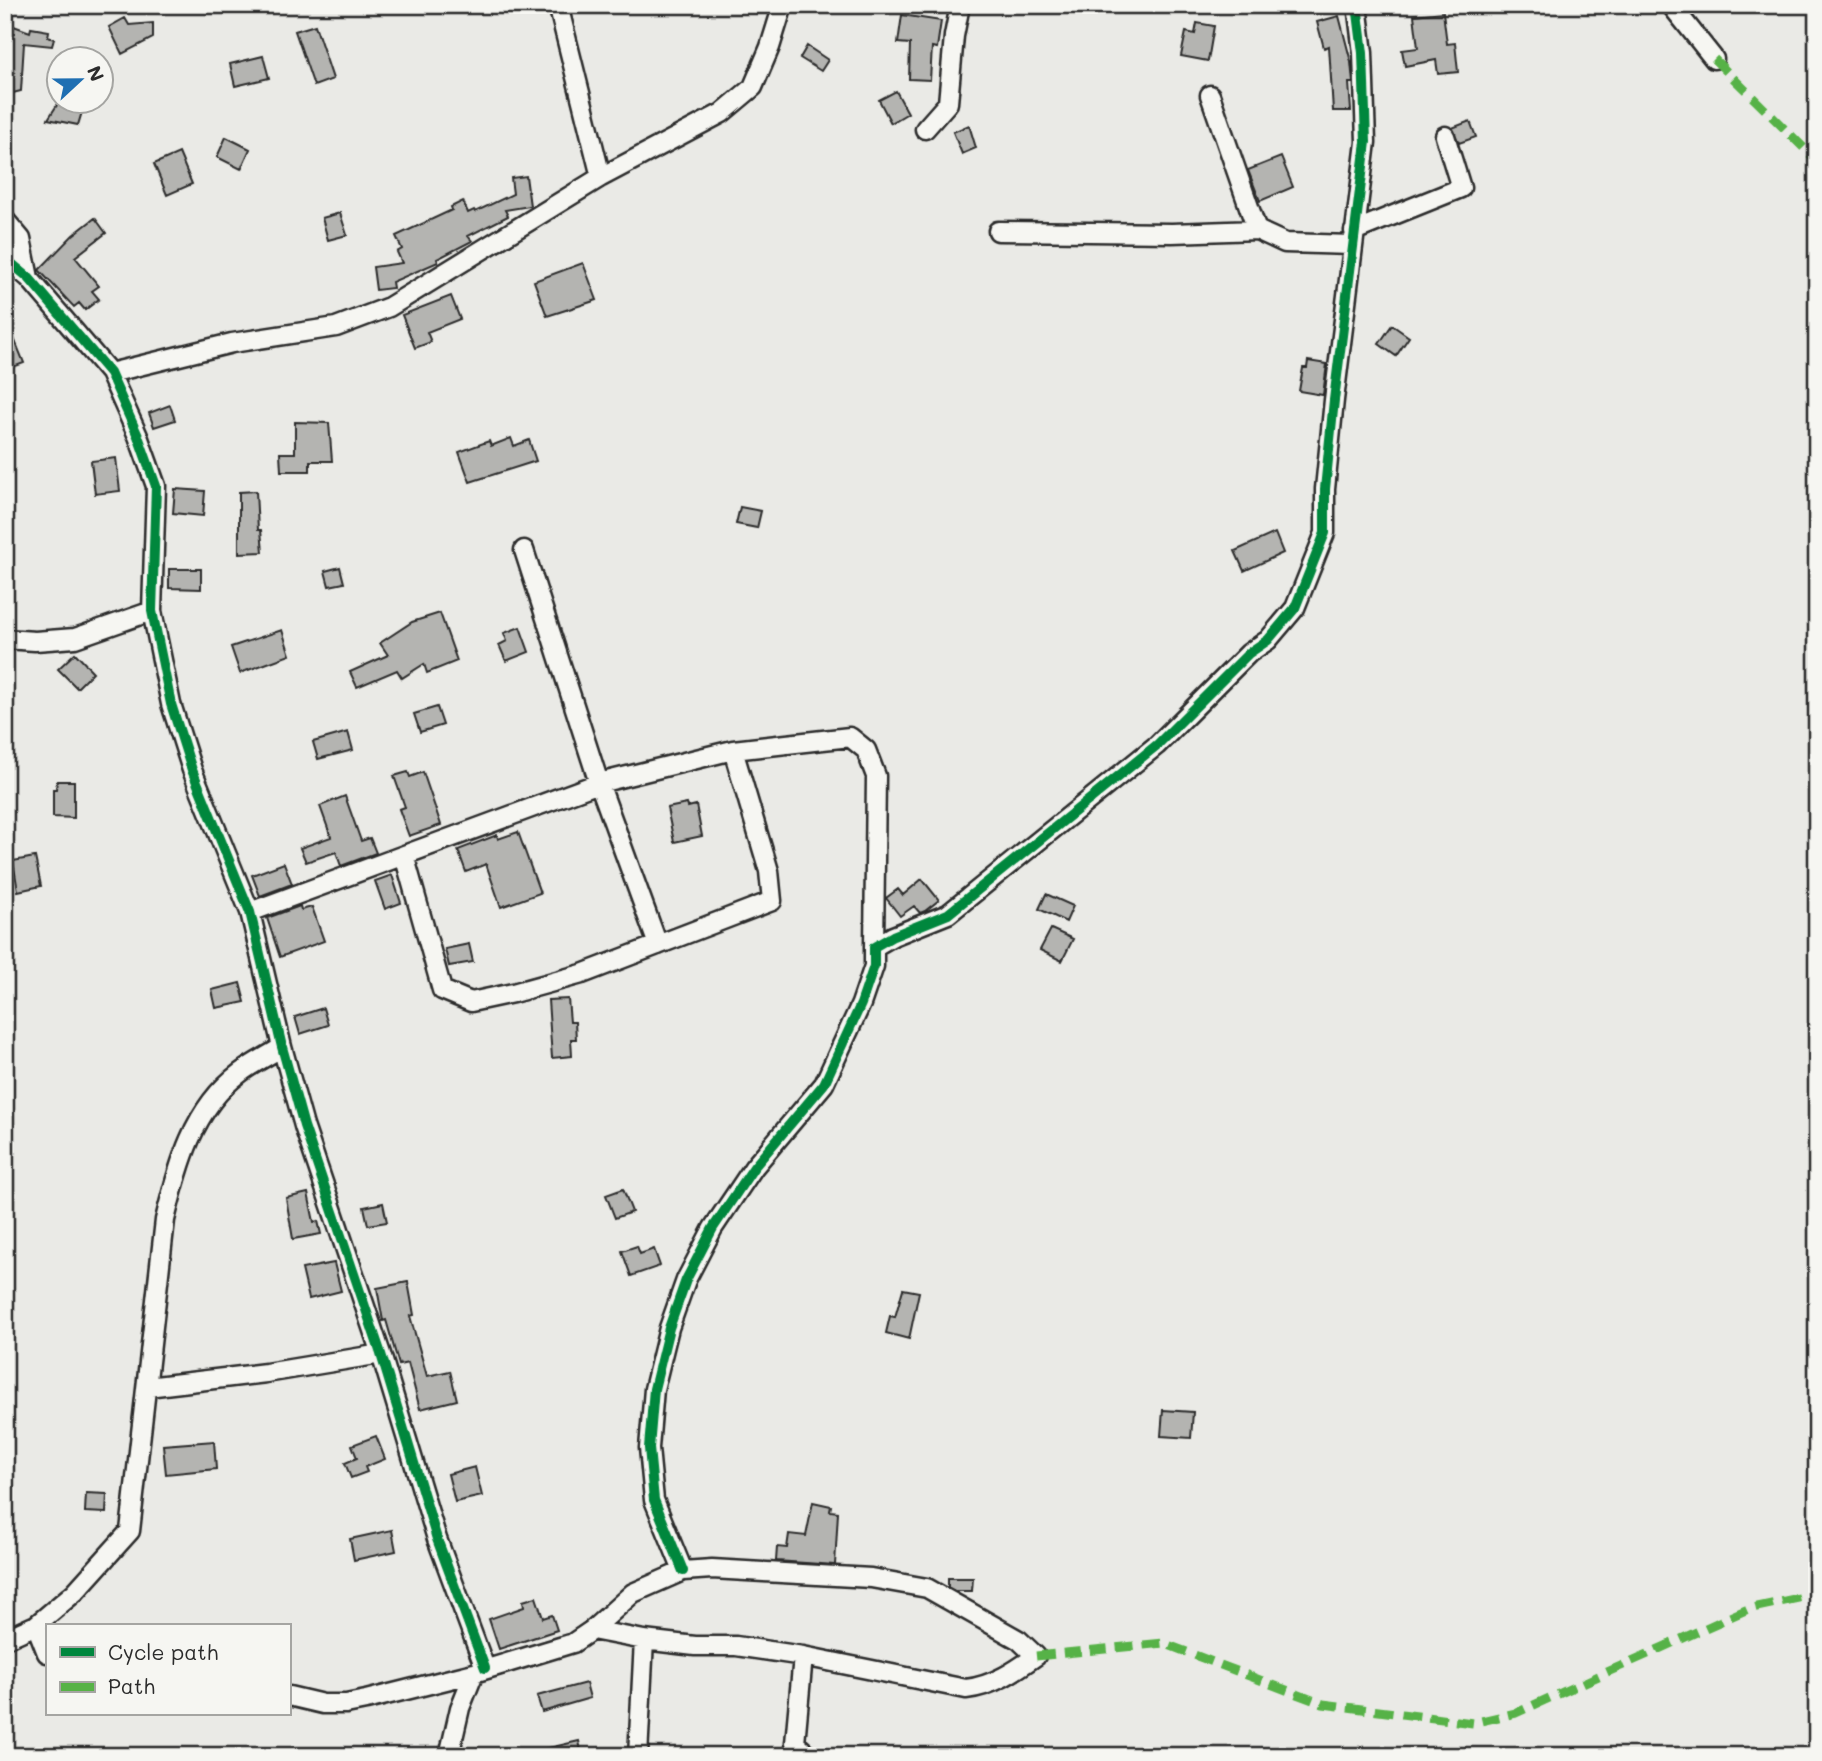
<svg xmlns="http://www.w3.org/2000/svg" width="1822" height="1761" viewBox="0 0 1822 1761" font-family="Mali,sans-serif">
	<rect width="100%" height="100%" fill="#eaeae6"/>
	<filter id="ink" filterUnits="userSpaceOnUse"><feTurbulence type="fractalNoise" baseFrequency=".0143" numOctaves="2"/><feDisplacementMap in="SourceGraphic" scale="14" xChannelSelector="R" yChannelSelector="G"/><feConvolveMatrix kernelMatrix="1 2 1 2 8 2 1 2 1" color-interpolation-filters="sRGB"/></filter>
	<g filter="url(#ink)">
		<!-- building -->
		<path fill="#b4b4b1" stroke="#2b2b2b" stroke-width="2" d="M1443,12L1447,44L1455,43L1458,72L1438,74L1436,60L1405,66L1402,50L1418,48L1414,15Z
			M902,15L941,21L937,48L932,47L930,80L909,79L910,44L898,43Z
			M1339,16L1351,62L1353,83H1349L1351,111H1333L1329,46L1324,48L1317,22Z
			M125,18L129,25L153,23V38L122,54L109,27Z
			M1197,23L1214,26L1208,61L1181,56L1186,32L1195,34Z
			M11,25L30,32L31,28L49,31L48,37L54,39L52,46L24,43L21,91L5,95V42Z
			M315,25L333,79L314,86L295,31Z
			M807,46L828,60L821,71L800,58Z
			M263,56L269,78L235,86L230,64Z
			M896,91L908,113L891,123L879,100Z
			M59,102H85L78,125L48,119Z
			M1470,121L1476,137L1459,143L1452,128Z
			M969,125L976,148L962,154L953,132Z
			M226,137L250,149L241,169L217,157Z
			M179,153L192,184L167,195L154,164Z
			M1281,157L1293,187L1260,201L1248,170Z
			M526,176L530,206L505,210L508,216L468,236L472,241L437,259L438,262L392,282L393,288L376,290L373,267L402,263L397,252L402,249L396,236L452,210L451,207L463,201L468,213L474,210L475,212L513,194L511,178Z
			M340,213L347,235L328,240L322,218Z
			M95,218L106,233L75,257L99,286L92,291L99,299L85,310L79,303L74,307L39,270L73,235Z
			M583,263L597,300L547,316L534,281Z
			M451,296L460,319L427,332L431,342L415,348L402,315Z
			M5,316L24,363L5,370Z
			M1392,325L1409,337L1396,356L1379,344Z
			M1308,361L1327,364L1323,395L1299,391L1303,368H1307Z
			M170,405L175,420L154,427L149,413Z
			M295,422L329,423L332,461H310V471H281L280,453H295Z
			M511,438L514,446L529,440L536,461L470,482L459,452L489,441L491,446Z
			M116,458L120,491L95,494L91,461Z
			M175,489L205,491L203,516L173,513Z
			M256,491L258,530H261L263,552L239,553V492Z
			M740,507L761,511L757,528L736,524Z
			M1275,533L1283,553L1244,571L1235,551Z
			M340,567L344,583L329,586L325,571Z
			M169,569H201V589L169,588Z
			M440,613L457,661L427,673L424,664L402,678L397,670L357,687L350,672L388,655L380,643L412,622Z
			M520,627L529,652L506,661L499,645L507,641L504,633Z
			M282,630L290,655L240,673L231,647Z
			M75,653L93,672L77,688L58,669Z
			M437,707L443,725L420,732L414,714Z
			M348,732L353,750L318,759L313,742Z
			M408,772L410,777L423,772L441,825L409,836L399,809L405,807L394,776Z
			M57,781H74V818L53,817V789H56Z
			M345,796L361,841L370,838L376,853L341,866L336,852L306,862L300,848L331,837L320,806Z
			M687,804L688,807L696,805L702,836L674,842L667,808Z
			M518,832L540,893L501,907L486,864L466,872L458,850L497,835L498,839Z
			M35,857L41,886L18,891L13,861Z
			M284,863L292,884L260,896L252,875Z
			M392,875L401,903L385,909L375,881Z
			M922,879L939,900L925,911L920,913L914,906L900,916L886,898L898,889L903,895Z
			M1046,894L1073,906L1066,922L1039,909Z
			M300,906L301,910L312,907L324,941L280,957L267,918Z
			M1051,929L1073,939L1062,961L1040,950Z
			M469,944L473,962L449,966L445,949Z
			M240,983L245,1002L216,1008L212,990Z
			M568,999L570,1022H575L576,1039H571L572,1056L552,1058L548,1000Z
			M323,1008L328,1025L300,1034L295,1017Z
			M623,1189L632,1212L615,1218L606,1195Z
			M308,1193L314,1222L318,1221L321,1234L293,1239L286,1198Z
			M383,1203L387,1222L368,1225L364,1207Z
			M637,1246L640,1254L654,1249L660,1266L631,1276L622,1251Z
			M334,1263L341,1291L309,1299L302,1269Z
			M408,1282L414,1315L410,1316L427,1376L450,1371L457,1400L420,1409L408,1363L399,1365L386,1320L383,1321L377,1288Z
			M903,1289L919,1292L909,1339L886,1333L890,1316L895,1317Z
			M1163,1410L1193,1412L1191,1438L1161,1436Z
			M376,1436L385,1459L365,1467L367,1472L351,1478L345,1463L357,1458L352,1445Z
			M214,1441L216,1469L166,1474L163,1445Z
			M475,1467L482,1496L455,1502L448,1474Z
			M86,1493L107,1494L106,1513L85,1512Z
			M813,1502L831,1506L830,1511L838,1512L835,1565L776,1561L777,1547L787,1548L789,1534L806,1536Z
			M392,1530L396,1551L354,1560L350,1539Z
			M948,1578H973L972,1591H955L948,1587Z
			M536,1597L543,1618L552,1615L557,1630L499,1649L489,1619L524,1607L523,1601Z
			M586,1683L590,1698L542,1712L537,1696Z
			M579,1741L582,1756H541L540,1750Z"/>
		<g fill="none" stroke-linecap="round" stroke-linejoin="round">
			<!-- minor casing -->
			<g stroke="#2b2b2b" stroke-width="23">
				<path id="minor" d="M558,5L601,177
					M1671,5L1714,59
					M1210,95L1257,230L1285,243L1352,245
					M925,129L948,103L954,36L960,5
					M5,220L21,239L29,278
					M998,231L1172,233L1257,230
					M1354,231L1461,188L1445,136
					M5,258L29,278L110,373L138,436L156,486L152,611L171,704L192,770L250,912L282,1047L304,1126L381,1354L437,1539L485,1668
					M110,373L232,343L336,327L389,307L601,177L722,113L753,87L770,47L783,5
					M524,550L599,783L658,945
					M5,639L35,641L75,638L152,611
					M404,855L442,990L471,1002L513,993L582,974L772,901L769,871L733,750
					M250,912L599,783L733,750L850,737L866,750L876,776L874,947
					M147,1387L266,1373L381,1354
					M683,1571L654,1500L649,1448L654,1389L669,1328L686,1280L713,1228L754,1167L824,1084L861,1004L874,966V947L893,936L948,914L1157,745L1249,653L1268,640L1295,608L1325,533V489L1334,400L1366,142L1363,53L1357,5
					M36,1625L47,1653
					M5,1639L36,1625L75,1592L130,1531L165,1220C178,1166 193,1108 240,1073C253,1063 268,1056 282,1047
					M803,1656L795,1743L809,1756
					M289,1696L323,1704H346L366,1700L474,1673L573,1643L592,1630L633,1593L683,1571L712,1569L871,1578L927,1588L1019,1640L1036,1656C1015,1671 993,1686 966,1689L803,1656L736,1646H695L644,1640L592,1630
					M449,1756L460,1708L474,1673
					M638,1756L644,1640"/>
			</g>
			<!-- minor -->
			<use href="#minor" stroke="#f6f6f2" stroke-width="18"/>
			<!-- quiet -->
			<path stroke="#56b246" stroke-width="9" stroke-dasharray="18 9" stroke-linecap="butt" d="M1714,59L1817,161
				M1036,1656L1163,1643L1323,1704L1473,1723L1516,1713L1748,1609L1817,1594"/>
			<!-- cycleway casing -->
			<g stroke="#f6f6f2" stroke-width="15">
				<path id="cycleway" d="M5,258L29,278L110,373L138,436L156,486L152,611L171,704L192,770L250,912L282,1047L304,1126L381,1354L437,1539L485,1668
					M683,1571L654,1500L649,1448L654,1389L669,1328L686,1280L713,1228L754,1167L824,1084L861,1004L874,966V947L893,936L948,914L1157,745L1249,653L1268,640L1295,608L1325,533V489L1334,400L1366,142L1363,53L1357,5"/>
			</g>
			<!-- cycleway -->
			<use href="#cycleway" stroke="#00873e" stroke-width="10"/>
		</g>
	</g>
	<!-- margin -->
	<rect width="1822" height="1761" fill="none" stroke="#f6f6f2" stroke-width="28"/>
	<rect x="14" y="14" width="1794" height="1733" fill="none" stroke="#2b2b2b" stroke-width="2.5" filter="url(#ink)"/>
	<!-- legend -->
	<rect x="46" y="1624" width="245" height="91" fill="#f6f6f2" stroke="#a5a5a2" stroke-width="2"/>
	<rect x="60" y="1647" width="35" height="10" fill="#00873e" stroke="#a5a5a2" stroke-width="2"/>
	<text x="108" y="1660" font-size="21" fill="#2b2b2b">Cycle path</text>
	<rect x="60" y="1682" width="35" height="10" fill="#56b246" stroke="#a5a5a2" stroke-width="2"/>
	<text x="108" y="1694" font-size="21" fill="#2b2b2b">Path</text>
	<!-- north arrow -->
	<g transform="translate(80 80) rotate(68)"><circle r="33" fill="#f6f6f2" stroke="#a5a5a2" stroke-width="2"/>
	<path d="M0-5L12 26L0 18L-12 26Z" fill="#1f6fb2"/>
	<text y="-10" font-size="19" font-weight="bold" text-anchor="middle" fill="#2b2b2b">N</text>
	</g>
</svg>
